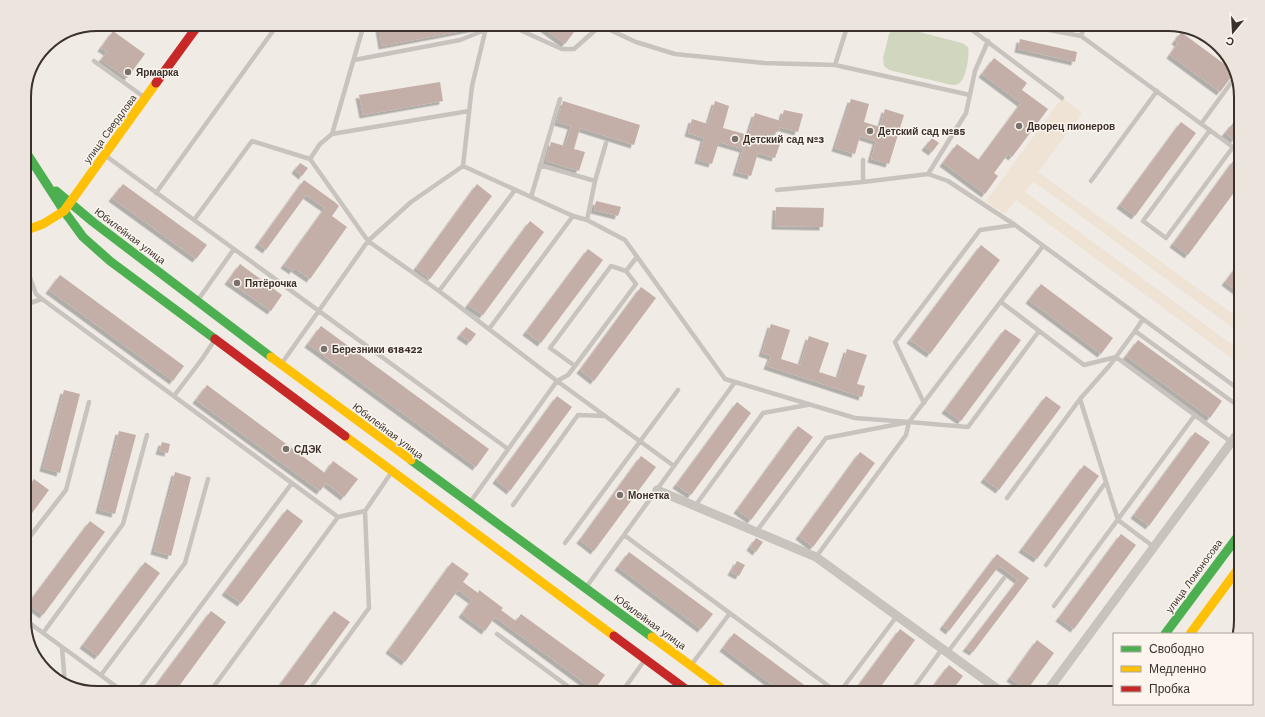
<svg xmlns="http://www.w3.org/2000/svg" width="1265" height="717" viewBox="0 0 1265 717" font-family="'Work Sans',sans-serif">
	<defs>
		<filter id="shadow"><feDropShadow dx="-3.5" dy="3.5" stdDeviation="0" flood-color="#0004"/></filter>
	</defs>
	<rect width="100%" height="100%" fill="#f0ebe5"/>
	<!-- green -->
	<path fill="#d1d6bf" d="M900,27L962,43L968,47C970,55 966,80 958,84C956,85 954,85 952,85L889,70L884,66L883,58L889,34L894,29Z"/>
	<!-- plaza -->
	<path fill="#eee3d5" d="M1062,98L1082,113L1038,172L1241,320V334L1033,181L1025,192L1241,351V365L1016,200L1005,214L986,201Z"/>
	<!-- building -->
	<path fill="#c3afa7" filter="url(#shadow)" d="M393,24H477L478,28L382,46L379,27Z
		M538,24H580L565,44Z
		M113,31L145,54L127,78L101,60L107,52L101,48Z
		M1181,32L1235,72L1220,92L1170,55L1178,43L1175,41Z
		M1020,39L1077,52L1075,62L1018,49Z
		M994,58L1027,83L1022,90L1048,109L1012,157L1008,154L994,173L998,176L985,194L943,163L957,144L979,160L1021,103L982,74Z
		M440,82L443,101L363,115L359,95Z
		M851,99L869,104L864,122L880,127L885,109L904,115L889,164L871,159L876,141L860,136L855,154L835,148Z
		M563,101L640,125L634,145L580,128L574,149L585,152L579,171L546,161L551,142L565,146L571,126L557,122Z
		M715,101L729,106L723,128L748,135L755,113L781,121L779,131L761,138L780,144L775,158L758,153L751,176L736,172L743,149L719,142L712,164L698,160L704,138L688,133L692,119L708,124Z
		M784,110L803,114L798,132L779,127Z
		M1181,122L1196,133L1135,216L1120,205Z
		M1233,123L1241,129V131L1234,140L1225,133Z
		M932,138L939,143L932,152L925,147Z
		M1234,160L1241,165V183L1188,255L1173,244Z
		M300,163L308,168L302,176L295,170Z
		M304,180L336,203L339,206L332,216L347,227L310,279L294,268L293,271L284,265L325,208L306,195L266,250L258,244Z
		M123,184L207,245L196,259L112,198Z
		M477,184L492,196L430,279L416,268Z
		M596,201L621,207L618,216L594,210Z
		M776,207L824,208L823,227L775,226Z
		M530,221L544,232L483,315L468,305Z
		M981,245L1000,260L930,354L910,340Z
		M588,249L603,260L541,343L526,332Z
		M1241,261V294L1225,282Z
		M240,264L282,295L271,311L228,281Z
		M60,275L184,366L173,381L49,290Z
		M1041,284L1113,338L1101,354L1029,300Z
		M641,287L656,298L594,381L580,370Z
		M771,324L790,330L781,359L800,365L809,336L829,343L819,372L838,378L847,349L867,355L857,384L865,386L862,397L767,366L771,356L762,353Z
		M321,326L489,449L476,467L308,344Z
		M466,327L476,334L470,342L460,335Z
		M1005,329L1021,340L961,421L945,410Z
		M1138,340L1222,401L1210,418L1126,356Z
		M207,385L325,473L333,461L358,479L344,497L326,483L320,491L196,400Z
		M64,390L80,394L60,473L43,468Z
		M557,396L572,407L510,491L496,480Z
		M1046,396L1061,407L999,490L984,479Z
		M737,402L751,413L691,495L676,485Z
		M798,426L813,437L751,520L737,510Z
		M119,431L136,435L115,514L99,510Z
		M1195,432L1210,442L1149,526L1134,515Z
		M162,442L170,444L168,453L159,451Z
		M860,452L875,463L813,547L799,536Z
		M641,456L656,467L594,551L580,540Z
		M1084,465L1099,476L1037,559L1022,549Z
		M175,472L191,477L171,556L154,551Z
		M34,479L49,490L24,524V492Z
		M287,509L303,521L241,603L225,592Z
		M90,521L105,532L43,615L28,604Z
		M1121,534L1136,545L1074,629L1059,618Z
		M756,538L763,542L756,552L750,547Z
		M629,552L713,614L701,629L618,567Z
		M997,554L1029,578L973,652L966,648L1018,580L999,566L949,631L943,626Z
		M737,561L745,565L739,576L731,572Z
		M145,562L160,573L98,656L83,645Z
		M452,562L469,574L463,582L478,593L479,590L503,608L501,610L516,621L521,614L605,675L594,690L495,617L485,631L462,614L472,600L458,590L405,662L389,650Z
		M211,611L226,622L174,693H150Z
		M334,611L350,622L298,693H274Z
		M900,629L915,640L876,693H853Z
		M734,633L815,693H783L723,648Z
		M1037,640L1054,653L1027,690L1010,678Z
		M949,665L963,676L950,693H928Z"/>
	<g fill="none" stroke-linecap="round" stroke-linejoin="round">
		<!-- lane -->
		<path stroke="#c9c3be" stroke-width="4.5" d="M597,24L636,42L675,54L764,63L835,65
			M848,24L835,65L970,95
			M964,24L1062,98
			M1018,24L1081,36L1241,153
			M1201,33L1211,40
			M1081,36L1085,24
			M354,60L460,40L485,30L511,26L562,49H574L600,26
			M94,61L144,97
			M469,111L332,134L320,144L310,159L368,241L439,291L557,381L568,375L575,366L636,284L626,271L611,266L550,348L575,366
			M1201,124L1236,76
			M1210,130L1143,221L1166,238L1233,147
			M332,134L364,24
			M106,156L234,249L198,300
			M863,160V182
			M540,165L595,181
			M463,166L472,86L487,24
			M928,174L966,113L975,71L988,41
			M1091,181L1157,91
			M777,190L863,182L928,174L948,181L1015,225L1241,391
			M156,193L278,24
			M531,197L560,99
			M194,220L252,141L310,159
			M587,220L595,181L606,143
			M234,249L508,449
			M24,261L36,294L42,299L338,517
			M626,271L637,257
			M439,291L515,190
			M1001,302L1084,365L1116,357L1231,442
			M24,305L42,299
			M489,329L573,216
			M1135,331L1143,319
			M282,363L368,241L411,202L463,166L573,216L587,220L625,240L725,379L855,418L909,422
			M174,396L202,359L214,341
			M1080,399L1110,365L1135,331L1241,408
			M924,403L895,342L980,230L1015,225
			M674,466L735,382
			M1007,498L1080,399L1118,520L1154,547
			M471,501L557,381L674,466L587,586
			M513,505L578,415L605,416
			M695,506L763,413L807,405
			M756,532L826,438L909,422L1043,246
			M624,535L838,693
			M565,543L678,390
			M24,544L66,490L89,402
			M816,557L906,435L909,422L968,427L1039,331
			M1046,565L1106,482
			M1054,606L1195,415
			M24,619L125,693
			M43,633L123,524L147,435
			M497,634L577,693
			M62,647L65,685
			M947,653L1004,578
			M692,664L730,613
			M101,675L185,563L208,479
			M136,693L292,483
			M209,693L338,517L365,511L391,473
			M307,693L369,608L365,511
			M621,693L644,661
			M839,693L897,616
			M910,693L942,649"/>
		<!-- street -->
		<path stroke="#c9c3be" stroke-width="9" d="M657,490L816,557L1003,693
			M1046,693L1241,429"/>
		<!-- fast -->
		<path stroke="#4caf50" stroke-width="9" d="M24,149L64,211L83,237L110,261L215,339
			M56,191L93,222L271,357
			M411,460L652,637
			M1165,634L1241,532"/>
		<!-- slow -->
		<path stroke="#ffc107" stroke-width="9" d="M24,231L43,224L64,211L156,83
			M271,357L411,460
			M345,436L614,636
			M1190,634L1241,565
			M652,637L728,693"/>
		<!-- jam -->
		<path stroke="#c62828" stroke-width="9" d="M156,83L199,24
			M215,339L345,436
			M614,636L691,693"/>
	</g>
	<!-- markers -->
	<g fill="#7a716c" stroke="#fbf5ee" stroke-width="1.5">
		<circle cx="128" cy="72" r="4"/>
		<circle cx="1019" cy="126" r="4"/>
		<circle cx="870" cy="131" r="4"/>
		<circle cx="735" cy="139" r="4"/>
		<circle cx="237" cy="283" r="4"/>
		<circle cx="324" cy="349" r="4"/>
		<circle cx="286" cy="449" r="4"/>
		<circle cx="620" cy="495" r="4"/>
	</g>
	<g text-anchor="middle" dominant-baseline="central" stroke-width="3" stroke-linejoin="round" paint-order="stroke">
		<!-- poi labels -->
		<g font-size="10" font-weight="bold" fill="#3b302b" stroke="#fbf5ee" text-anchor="start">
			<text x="136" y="72">Ярмарка</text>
			<text x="1027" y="126">Дворец пионеров</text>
			<text x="878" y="131">Детский сад №85</text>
			<text x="743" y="139">Детский сад №3</text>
			<text x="245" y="283">Пятёрочка</text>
			<text x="332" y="349">Березники 618422</text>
			<text x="294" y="449">СДЭК</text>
			<text x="628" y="495">Монетка</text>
		</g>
		<!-- street labels -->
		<g font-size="10" fill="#3b302b" stroke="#fbf5ee">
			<text transform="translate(110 129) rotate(-54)">улица Свердлова</text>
			<text transform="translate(130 236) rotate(37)">Юбилейная улица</text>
			<text transform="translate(388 431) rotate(37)">Юбилейная улица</text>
			<text transform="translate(1194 576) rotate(-54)">улица Ломоносова</text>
			<text transform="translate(650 622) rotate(36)">Юбилейная улица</text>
		</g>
	</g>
	<!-- crop -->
	<path d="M0 0H1265V717H0ZM97 31H1168A66 66 0 0 1 1234 97V620A66 66 0 0 1 1168 686H97A66 66 0 0 1 31 620V97A66 66 0 0 1 97 31Z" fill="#ece5de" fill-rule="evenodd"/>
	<path fill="none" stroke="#3b302b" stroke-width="2" d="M97 31H1168A66 66 0 0 1 1234 97V620A66 66 0 0 1 1168 686H97A66 66 0 0 1 31 620V97A66 66 0 0 1 97 31Z"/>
	<!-- legend -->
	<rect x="1113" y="633" width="140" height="72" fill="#fbf5ee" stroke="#aea6a0"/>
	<rect x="1121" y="646" width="20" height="6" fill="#4caf50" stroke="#aea6a0"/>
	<text x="1149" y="653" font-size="12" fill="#3b302b">Свободно</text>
	<rect x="1121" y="666" width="20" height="6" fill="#ffc107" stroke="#aea6a0"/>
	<text x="1149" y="673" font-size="12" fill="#3b302b">Медленно</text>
	<rect x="1121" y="686" width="20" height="6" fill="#c62828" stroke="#aea6a0"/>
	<text x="1149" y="693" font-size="12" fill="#3b302b">Пробка</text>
	<!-- north arrow -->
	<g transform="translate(1233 32) rotate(198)" stroke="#fbf5ee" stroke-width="3" paint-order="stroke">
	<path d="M0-3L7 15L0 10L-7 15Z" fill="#3b302b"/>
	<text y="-6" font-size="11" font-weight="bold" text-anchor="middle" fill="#3b302b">С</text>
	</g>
</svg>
